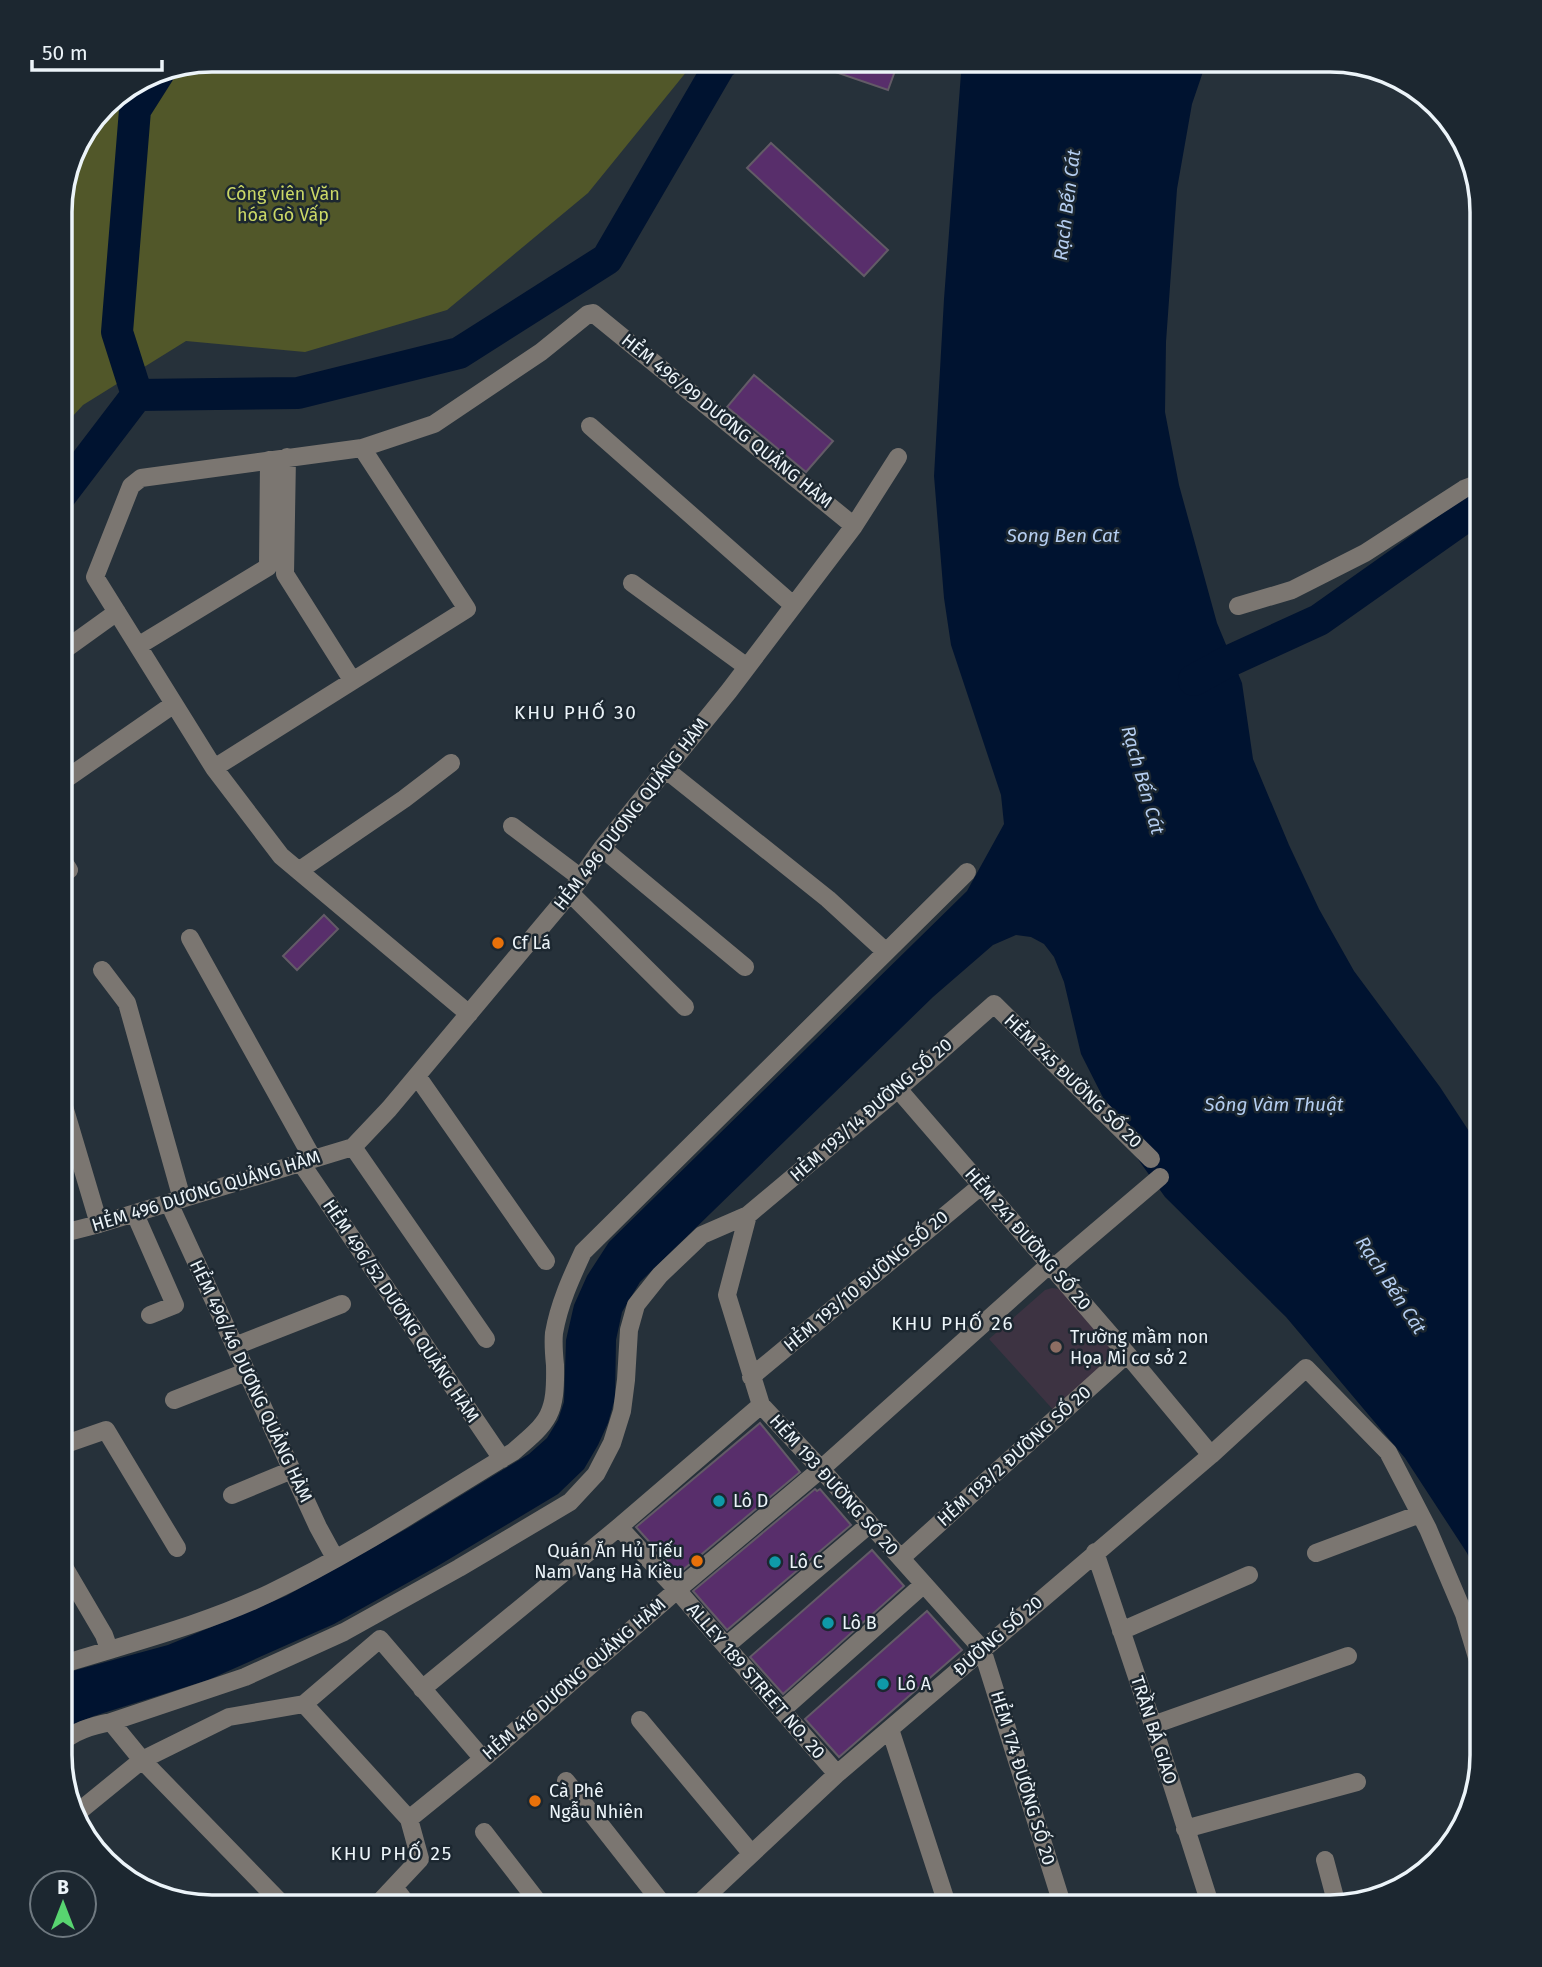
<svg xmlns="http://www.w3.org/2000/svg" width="1542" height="1967" viewBox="0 0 1542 1967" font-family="'Fira Sans',sans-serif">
	<rect width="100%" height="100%" fill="#26313a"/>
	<!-- education -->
	<path fill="#3d3342" d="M1052,1288L1060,1289L1122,1354L1056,1413L989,1339L1045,1290Z"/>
	<!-- green -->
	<path fill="#515729" d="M212,60H696L588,193L447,310L305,352L186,341L83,405L60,430V201L75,145L111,98L154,71Z"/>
	<!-- water -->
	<path fill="#001330" d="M962,60H1207L1192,104L1177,189L1166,342L1165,412L1179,485L1217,623L1242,683L1253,759L1289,845L1319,909L1354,971L1440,1087L1482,1151V1586L1467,1553L1405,1458L1286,1317L1165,1197L1125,1141L1081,1054L1064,982L1054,957L1044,944L1031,937L1016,935L993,945L933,997L640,1282L622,1312L616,1340L615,1398L608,1423L598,1445L584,1469L558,1494L436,1567L334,1624L208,1680L94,1716L67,1727L60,1733V1678L69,1672L168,1645L286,1596L408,1528L529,1454L547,1438L558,1420L564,1402L566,1340L574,1305L587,1276L609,1242L967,891L1004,824L1001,795L951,645L944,598L934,476L944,299Z"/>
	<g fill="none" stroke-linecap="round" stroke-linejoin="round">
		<!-- river -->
		<path stroke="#001330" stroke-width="32" d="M161,69L135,110L117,332L137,395L298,393L459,353L607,259L720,65L726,60
			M60,496L137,395
			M1194,680L1225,663L1319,620L1482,505"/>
	</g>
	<!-- building -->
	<path fill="#582e6b" stroke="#635b67" stroke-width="2" d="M807,60H899L888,90L806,62Z
		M771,143L888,250L864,276L747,168Z
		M754,375L833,441L806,472L727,407Z
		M324,915L338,929L297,970L283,956Z
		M760,1423L800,1472L678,1574L636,1527Z
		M815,1489L817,1491L820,1489L851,1525L727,1630L693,1591Z
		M872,1550L904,1586L783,1694L750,1657Z
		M927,1611L962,1650L839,1757L805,1719Z"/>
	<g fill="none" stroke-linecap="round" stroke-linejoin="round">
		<!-- minor -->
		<path stroke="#7b7671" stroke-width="18" d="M590,426L793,605
			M287,457L285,574L352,680
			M632,583L747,667
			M1238,606L1292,590L1365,553L1464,489L1482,482
			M138,646L268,567L269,460
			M60,653L117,612
			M214,768L467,609L362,448
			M665,769L828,899L886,952
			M60,783L174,704
			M512,826L581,878
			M602,848L745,967
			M60,856L69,870
			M300,870L404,799L451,763
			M570,893L685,1007
			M190,938L313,1159
			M102,970L127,1003L182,1199
			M469,1014L281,856L214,768L95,577L131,486L141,478L362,448L434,424L541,352L588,314L593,313L854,526
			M417,1076L546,1261
			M898,1089L1127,1354L1211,1455
			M60,1093L99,1224
			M353,1147L486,1339
			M301,1163L502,1459
			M169,1203L318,1527L335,1558
			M135,1214L175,1305L150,1315
			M748,1215L727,1295L761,1405L821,1469L982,1649L1063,1907
			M60,1234L99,1224L353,1147L389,1109L570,893L602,848L729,691L854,526L898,457
			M1053,1268L1160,1177
			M235,1346L342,1304
			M751,1377L982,1185
			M174,1400L246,1372
			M60,1446L106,1430L177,1548
			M232,1495L292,1470
			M619,1527L677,1590L837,1774
			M1095,1552L1153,1725L1211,1907
			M1316,1553L1420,1514
			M901,1558L1127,1354
			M60,1560L104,1635L109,1649
			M1121,1631L1249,1575
			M726,1646L870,1524
			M60,1665C130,1643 203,1625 270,1593C354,1553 433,1500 513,1452C550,1421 556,1414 555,1365C554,1355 553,1343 554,1333C559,1304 571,1278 583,1252L967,872
			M422,1689L619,1527L761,1405
			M304,1704L409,1819
			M782,1710L924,1584
			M640,1720L751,1853
			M111,1722L142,1760L285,1907
			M1153,1725L1348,1656
			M890,1729L948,1907
			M60,1744C74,1731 91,1726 111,1722L245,1677L344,1632L459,1568L570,1502L596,1474L612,1443L622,1411L626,1380L629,1330L636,1305L660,1275L702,1235L748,1215L898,1089L994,1004L1151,1159
			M566,1781L665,1907
			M77,1813L142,1760L229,1717L304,1704L380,1639L483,1759
			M1185,1829L1357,1782
			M484,1832L542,1907
			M1325,1860L1337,1905
			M394,1887L409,1907
			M375,1907L420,1859L409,1819L483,1759L677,1590L821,1469L1050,1264
			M695,1907L837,1774L1211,1455L1306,1368L1388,1452L1428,1529L1464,1614L1482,1674"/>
	</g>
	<!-- markers -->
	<g fill="#e8710a" stroke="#1c2730" stroke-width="2.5">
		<circle cx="498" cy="943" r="7"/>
		<circle cx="697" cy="1561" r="7"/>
		<circle cx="535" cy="1801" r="7"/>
	</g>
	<circle fill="#8d6e63" stroke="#1c2730" stroke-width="2.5" cx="1056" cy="1347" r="7"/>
	<g fill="#0f9aa8" stroke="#1c2730" stroke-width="2.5">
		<circle cx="719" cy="1501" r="7"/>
		<circle cx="775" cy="1562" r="7"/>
		<circle cx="828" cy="1623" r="7"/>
		<circle cx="883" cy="1684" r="7"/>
	</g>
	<g text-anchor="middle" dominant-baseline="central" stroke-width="5" stroke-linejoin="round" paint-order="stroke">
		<!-- park labels -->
		<g font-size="18" fill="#cad766" stroke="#1c2730">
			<text x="283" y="194">Công viên Văn<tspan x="283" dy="21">hóa Gò Vấp</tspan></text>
		</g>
		<!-- street labels -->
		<g font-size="18" fill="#ecf4f9" stroke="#1c2730">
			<text transform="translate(727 421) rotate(39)">HẺM 496/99 DƯƠNG QUẢNG HÀM</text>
			<text transform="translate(631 814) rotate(-52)">HẺM 496 DƯƠNG QUẢNG HÀM</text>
			<text transform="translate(1073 1081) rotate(44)">HẺM 245 ĐƯỜNG SỐ 20</text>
			<text transform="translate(871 1110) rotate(-41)">HẺM 193/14 ĐƯỜNG SỐ 20</text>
			<text transform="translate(206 1191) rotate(-17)">HẺM 496 DƯƠNG QUẢNG HÀM</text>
			<text transform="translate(1028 1239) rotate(49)">HẺM 241 ĐƯỜNG SỐ 20</text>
			<text transform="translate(866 1281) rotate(-40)">HẺM 193/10 ĐƯỜNG SỐ 20</text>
			<text transform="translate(401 1311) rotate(56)">HẺM 496/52 DƯƠNG QUẢNG HÀM</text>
			<text transform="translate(251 1381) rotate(65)">HẺM 496/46 DƯƠNG QUẢNG HÀM</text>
			<text transform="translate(1014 1456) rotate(-42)">HẺM 193/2 ĐƯỜNG SỐ 20</text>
			<text transform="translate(834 1485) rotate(48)">HẺM 193 ĐƯỜNG SỐ 20</text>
			<text transform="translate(998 1636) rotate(-41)">ĐƯỜNG SỐ 20</text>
			<text transform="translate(574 1679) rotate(-41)">HẺM 416 DƯƠNG QUẢNG HÀM</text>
			<text transform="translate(756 1681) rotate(49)">ALLEY 189 STREET NO. 20</text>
			<text transform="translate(1154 1730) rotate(72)">TRẦN BÁ GIAO</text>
			<text transform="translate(1023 1778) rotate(73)">HẺM 174 ĐƯỜNG SỐ 20</text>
		</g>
		<!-- poi labels -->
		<g font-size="18" fill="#ecf4f9" stroke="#1c2730" text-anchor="start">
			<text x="512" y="943">Cf Lá</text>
			<text x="1070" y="1337">Trường mầm non<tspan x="1070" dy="21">Họa Mi cơ sở 2</tspan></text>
			<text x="733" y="1501">Lô D</text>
			<text x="683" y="1551" text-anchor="end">Quán Ăn Hủ Tiếu<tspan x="683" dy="21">Nam Vang Hà Kiều</tspan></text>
			<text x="789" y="1562">Lô C</text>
			<text x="842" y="1623">Lô B</text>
			<text x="897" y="1684">Lô A</text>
			<text x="549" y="1791">Cà Phê<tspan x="549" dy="21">Ngẫu Nhiên</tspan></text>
		</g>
		<!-- water labels -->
		<g font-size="19" font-style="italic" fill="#b5cef1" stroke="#1c2730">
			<text transform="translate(1067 205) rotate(-83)">Rạch Bến Cát</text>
			<text x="1063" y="535">Song Ben Cat</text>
			<text transform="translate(1143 780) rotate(74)">Rạch Bến Cát</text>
			<text x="1274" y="1104">Sông Vàm Thuật</text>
			<text transform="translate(1391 1285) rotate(57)">Rạch Bến Cát</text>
		</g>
		<!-- neighbourhood labels -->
		<g font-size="19" letter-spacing="2" fill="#ecf4f9" stroke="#1c2730">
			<text x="576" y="712">KHU PHỐ 30</text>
			<text x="953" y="1323">KHU PHỐ 26</text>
			<text x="392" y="1853">KHU PHỐ 25</text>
		</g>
	</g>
	<!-- crop -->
	<path d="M0 0H1542V1967H0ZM212 72H1330A140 140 0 0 1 1470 212V1755A140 140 0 0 1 1330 1895H212A140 140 0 0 1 72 1755V212A140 140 0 0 1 212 72Z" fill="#1c2730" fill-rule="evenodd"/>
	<path fill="none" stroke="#ecf4f9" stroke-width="3.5" d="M212 72H1330A140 140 0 0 1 1470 212V1755A140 140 0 0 1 1330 1895H212A140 140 0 0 1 72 1755V212A140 140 0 0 1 212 72Z"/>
	<!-- north arrow -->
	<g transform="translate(63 1904)"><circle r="33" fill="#1c2730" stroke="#6f7980" stroke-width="2"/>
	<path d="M0-5L12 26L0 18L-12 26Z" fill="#58d570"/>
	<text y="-10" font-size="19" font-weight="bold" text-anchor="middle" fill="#ecf4f9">B</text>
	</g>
	<!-- scale -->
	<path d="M32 60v10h130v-10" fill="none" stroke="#ecf4f9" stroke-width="3.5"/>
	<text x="42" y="60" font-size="21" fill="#ecf4f9" stroke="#1c2730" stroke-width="5" paint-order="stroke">50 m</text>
</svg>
